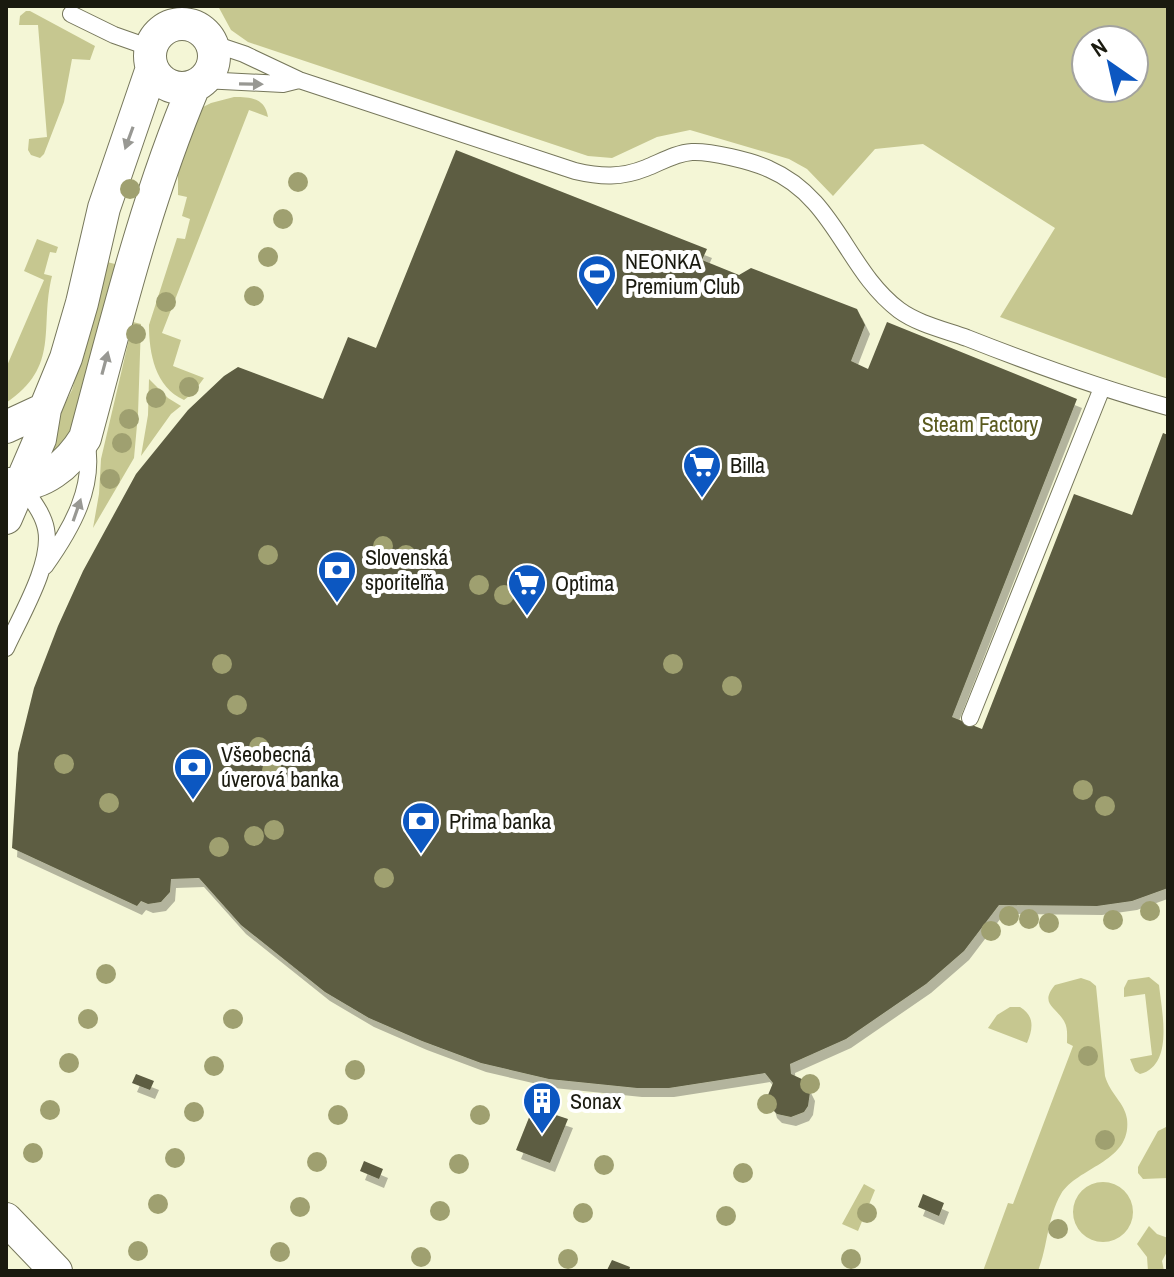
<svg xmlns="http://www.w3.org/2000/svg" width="1174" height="1277" viewBox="0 0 1174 1277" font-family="'Archivo Narrow',sans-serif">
	<defs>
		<filter id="shadow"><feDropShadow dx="5" dy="9" stdDeviation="0" flood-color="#0004"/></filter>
	</defs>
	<rect width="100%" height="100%" fill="#f4f6d6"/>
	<!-- green -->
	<path fill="#c6c790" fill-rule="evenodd" d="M218,6H1168V379L1000,317L1055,228L923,144L875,149L833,196L807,169L789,159L690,130L657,137L612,158L588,156L248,42L231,30ZM1086,40H1134V88H1086Z
		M26,11H30L95,46L90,60L72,59L64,102L44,154L40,158L31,155L28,150L29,139L47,137L38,25H19L20,16Z
		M234,97C251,97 265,98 268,117L249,110L162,333L181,340L173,366L204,378L193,393L184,400C155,387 149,353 149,325L177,238L185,239L190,219L182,216L187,197L178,195V153L199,109L211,103Z
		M37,239L58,247L56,253L50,252L44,274L52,276C39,328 61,366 6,403V368L44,280L24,271Z
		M107,262L119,265L79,419L52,460L40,452L72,390Z
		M133,322L141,324L138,414L134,458L93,528L99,494L101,459Z
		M149,379L168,398L181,406L171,414L141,456L148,415Z
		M1149,977L1159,985C1162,1013 1174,1065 1140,1074L1135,1071L1130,1059L1152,1055L1145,994L1124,997V988L1128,980Z
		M1081,978L1090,981L1096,986L1105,1076C1110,1094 1125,1103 1127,1119C1132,1162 1079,1166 1061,1194C1047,1218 1048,1246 1038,1271H983L1008,1203L1013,1204L1073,1046L1067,1043C1067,1035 1068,1028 1064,1021C1056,1007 1039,1004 1055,985Z
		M1010,1007H1020C1035,1016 1033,1029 1027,1043L988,1028L997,1015Z
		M1168,1126V1178L1143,1179L1138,1173V1167L1158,1131Z
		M1073 1212a30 30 0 1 1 60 0a30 30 0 1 1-60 0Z
		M864,1184L875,1190L858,1231L842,1224Z
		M1149,1226L1157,1234L1168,1238V1250L1162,1261L1164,1271H1148L1147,1257L1137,1244Z"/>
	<!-- building -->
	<path fill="#5d5d42" filter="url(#shadow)" d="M456,150L707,249L702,260L739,275L751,268L857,309L865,325L851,361L868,369L887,322L1077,399L952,717L982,729L1074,494L1132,515L1163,433L1168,435V888L1132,901L1097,906L999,905L964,951L926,984L846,1039L790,1064L791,1074L804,1080L810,1092L808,1106L804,1112L791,1117L777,1114L772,1109L768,1095L773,1083L765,1073L669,1088H637L549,1079L481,1063L422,1041L369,1018L325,992L241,925L199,878L171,879L170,892L161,902L148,904L141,901L137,906L12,848L18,753L34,688L58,626L83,571L136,474L188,410L224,376L238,367L323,399L348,337L376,348Z
		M136,1074L154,1081L150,1090L132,1083Z
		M547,1112L568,1119L550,1163L516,1150L530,1115L544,1119Z
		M364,1161L383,1169L379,1179L360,1171Z
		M923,1194L944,1203L939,1216L918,1207Z
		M612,1260L630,1267L629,1271L607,1270Z"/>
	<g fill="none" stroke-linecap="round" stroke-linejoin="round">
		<!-- lane casing -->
		<g stroke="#76775b" stroke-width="18">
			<path id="lane" d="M71,14L114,35L151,48
				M211,43L244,54L299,80L575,171C601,177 621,178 646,168C661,162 676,153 692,152C710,151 752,161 769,169C836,198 846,270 899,310C918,324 945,330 967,338C1033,364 1099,388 1168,407
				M203,80L283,84L299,80
				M45,566C72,528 96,486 86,440
				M6,648C20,617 53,563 46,529C43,513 31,499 22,485
				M970,718L1102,388"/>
		</g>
		<!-- street casing -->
		<g stroke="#76775b" stroke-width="34">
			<path id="street" d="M150 56a32 32 0 1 1 64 0a32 32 0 1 1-64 0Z
				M6,427L45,409
				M9,484C42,488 69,464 85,438C117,319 146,199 194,86
				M6,518L40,439L45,409L66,358L82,303L104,208L152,68
				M6,1219L56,1271"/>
		</g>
		<!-- lane -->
		<use href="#lane" stroke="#fff" stroke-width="16"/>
		<!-- street -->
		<use href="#street" stroke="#fff" stroke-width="32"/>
	</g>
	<!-- trees -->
	<g fill="#9fa070">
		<circle cx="298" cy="182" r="10"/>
		<circle cx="130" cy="189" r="10"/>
		<circle cx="283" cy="219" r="10"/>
		<circle cx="268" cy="257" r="10"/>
		<circle cx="254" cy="296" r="10"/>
		<circle cx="166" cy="302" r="10"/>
		<circle cx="136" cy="334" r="10"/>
		<circle cx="189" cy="387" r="10"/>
		<circle cx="156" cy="398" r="10"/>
		<circle cx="129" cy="419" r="10"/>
		<circle cx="122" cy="443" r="10"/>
		<circle cx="110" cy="479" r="10"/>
		<circle cx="383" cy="546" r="10"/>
		<circle cx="268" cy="555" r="10"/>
		<circle cx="406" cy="555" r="10"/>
		<circle cx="479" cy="585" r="10"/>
		<circle cx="504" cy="595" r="10"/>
		<circle cx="222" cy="664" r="10"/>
		<circle cx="673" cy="664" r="10"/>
		<circle cx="732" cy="686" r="10"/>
		<circle cx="237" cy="705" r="10"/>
		<circle cx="259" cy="747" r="10"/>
		<circle cx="64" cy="764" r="10"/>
		<circle cx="272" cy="770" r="10"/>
		<circle cx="1083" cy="790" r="10"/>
		<circle cx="109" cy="803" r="10"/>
		<circle cx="1105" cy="806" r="10"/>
		<circle cx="274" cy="830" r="10"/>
		<circle cx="254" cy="836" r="10"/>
		<circle cx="219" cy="847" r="10"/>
		<circle cx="384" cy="878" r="10"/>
		<circle cx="1150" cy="911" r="10"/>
		<circle cx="1009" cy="916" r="10"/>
		<circle cx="1029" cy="919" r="10"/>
		<circle cx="1113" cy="920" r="10"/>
		<circle cx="1049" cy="923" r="10"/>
		<circle cx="991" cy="931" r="10"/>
		<circle cx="106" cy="974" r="10"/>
		<circle cx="88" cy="1019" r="10"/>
		<circle cx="233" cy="1019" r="10"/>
		<circle cx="1088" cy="1056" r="10"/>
		<circle cx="69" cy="1063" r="10"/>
		<circle cx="214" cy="1066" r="10"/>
		<circle cx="355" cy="1070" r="10"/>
		<circle cx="810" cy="1084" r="10"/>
		<circle cx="767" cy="1104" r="10"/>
		<circle cx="50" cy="1110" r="10"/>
		<circle cx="194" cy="1112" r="10"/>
		<circle cx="338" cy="1115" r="10"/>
		<circle cx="480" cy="1115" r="10"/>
		<circle cx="1105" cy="1140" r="10"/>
		<circle cx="33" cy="1153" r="10"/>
		<circle cx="175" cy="1158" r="10"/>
		<circle cx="317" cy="1162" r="10"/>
		<circle cx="459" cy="1164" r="10"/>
		<circle cx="604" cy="1165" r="10"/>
		<circle cx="743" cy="1173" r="10"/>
		<circle cx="158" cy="1204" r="10"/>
		<circle cx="300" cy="1207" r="10"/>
		<circle cx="440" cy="1211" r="10"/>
		<circle cx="583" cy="1213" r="10"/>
		<circle cx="867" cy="1213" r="10"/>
		<circle cx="726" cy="1216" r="10"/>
		<circle cx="1058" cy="1229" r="10"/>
		<circle cx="138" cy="1251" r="10"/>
		<circle cx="280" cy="1252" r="10"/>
		<circle cx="421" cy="1257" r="10"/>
		<circle cx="568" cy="1259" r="10"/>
		<circle cx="851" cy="1259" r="10"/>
	</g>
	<!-- one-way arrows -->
	<defs><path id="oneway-solid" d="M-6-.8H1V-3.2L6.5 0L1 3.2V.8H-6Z" transform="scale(2)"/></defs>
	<g fill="#989893">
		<use href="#oneway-solid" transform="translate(251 84) rotate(1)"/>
		<use href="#oneway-solid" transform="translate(129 138) rotate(110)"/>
		<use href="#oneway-solid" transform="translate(105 363) rotate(-75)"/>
		<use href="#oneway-solid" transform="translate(77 510) rotate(-71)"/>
	</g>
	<!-- icons -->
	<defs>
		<g id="stadium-pin" transform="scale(2)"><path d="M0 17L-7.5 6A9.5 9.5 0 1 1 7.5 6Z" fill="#0c57c1" stroke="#fff"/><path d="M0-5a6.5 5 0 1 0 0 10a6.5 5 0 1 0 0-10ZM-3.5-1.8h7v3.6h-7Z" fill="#fff"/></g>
		<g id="supermarket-pin" transform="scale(2)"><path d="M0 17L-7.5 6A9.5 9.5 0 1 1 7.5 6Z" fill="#0c57c1" stroke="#fff"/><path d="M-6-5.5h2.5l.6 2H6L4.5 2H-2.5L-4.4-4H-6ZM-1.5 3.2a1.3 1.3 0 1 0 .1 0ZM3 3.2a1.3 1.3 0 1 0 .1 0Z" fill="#fff"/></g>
		<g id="bank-pin" transform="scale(2)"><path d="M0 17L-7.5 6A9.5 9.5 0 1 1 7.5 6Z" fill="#0c57c1" stroke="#fff"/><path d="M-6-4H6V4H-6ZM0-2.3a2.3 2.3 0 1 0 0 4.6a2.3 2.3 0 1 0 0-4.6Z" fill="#fff"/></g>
		<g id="building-pin" transform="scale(2)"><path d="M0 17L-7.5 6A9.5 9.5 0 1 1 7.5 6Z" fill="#0c57c1" stroke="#fff"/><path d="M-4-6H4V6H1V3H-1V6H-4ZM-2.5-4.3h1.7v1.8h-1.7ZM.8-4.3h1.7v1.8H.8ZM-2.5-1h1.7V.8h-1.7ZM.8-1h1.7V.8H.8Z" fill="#fff"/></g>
	</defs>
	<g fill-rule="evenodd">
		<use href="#stadium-pin" x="597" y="274"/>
		<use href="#supermarket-pin" x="702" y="465"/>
		<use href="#bank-pin" x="337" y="570"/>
		<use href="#supermarket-pin" x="527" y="583"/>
		<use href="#bank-pin" x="193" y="767"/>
		<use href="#bank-pin" x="421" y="821"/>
		<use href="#building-pin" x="542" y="1101"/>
	</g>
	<g text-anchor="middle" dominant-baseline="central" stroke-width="8" stroke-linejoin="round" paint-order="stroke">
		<!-- poi labels -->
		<g font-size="22" fill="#1a1a0f" stroke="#fff" text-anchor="start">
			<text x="625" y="261">NEONKA<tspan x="625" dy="25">Premium Club</tspan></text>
			<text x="730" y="465">Billa</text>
			<text x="365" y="557">Slovenská<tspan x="365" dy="25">sporiteľňa</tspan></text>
			<text x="555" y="583">Optima</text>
			<text x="221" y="754">Všeobecná<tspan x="221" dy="25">úverová banka</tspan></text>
			<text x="449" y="821">Prima banka</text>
			<text x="570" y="1101">Sonax</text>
		</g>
		<!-- park labels -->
		<g font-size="22" fill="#5a5a1d" stroke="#fff">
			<text x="980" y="424">Steam Factory</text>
		</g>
	</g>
	<!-- border -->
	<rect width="1174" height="1277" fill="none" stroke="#1a1a0f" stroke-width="16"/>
	<!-- north arrow -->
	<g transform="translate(1110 64) rotate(326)"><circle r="38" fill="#ffffff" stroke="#a3a39f" stroke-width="2"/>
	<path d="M0-6L14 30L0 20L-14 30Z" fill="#0c57c1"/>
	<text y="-12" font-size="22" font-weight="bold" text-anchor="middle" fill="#1a1a0f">N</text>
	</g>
</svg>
